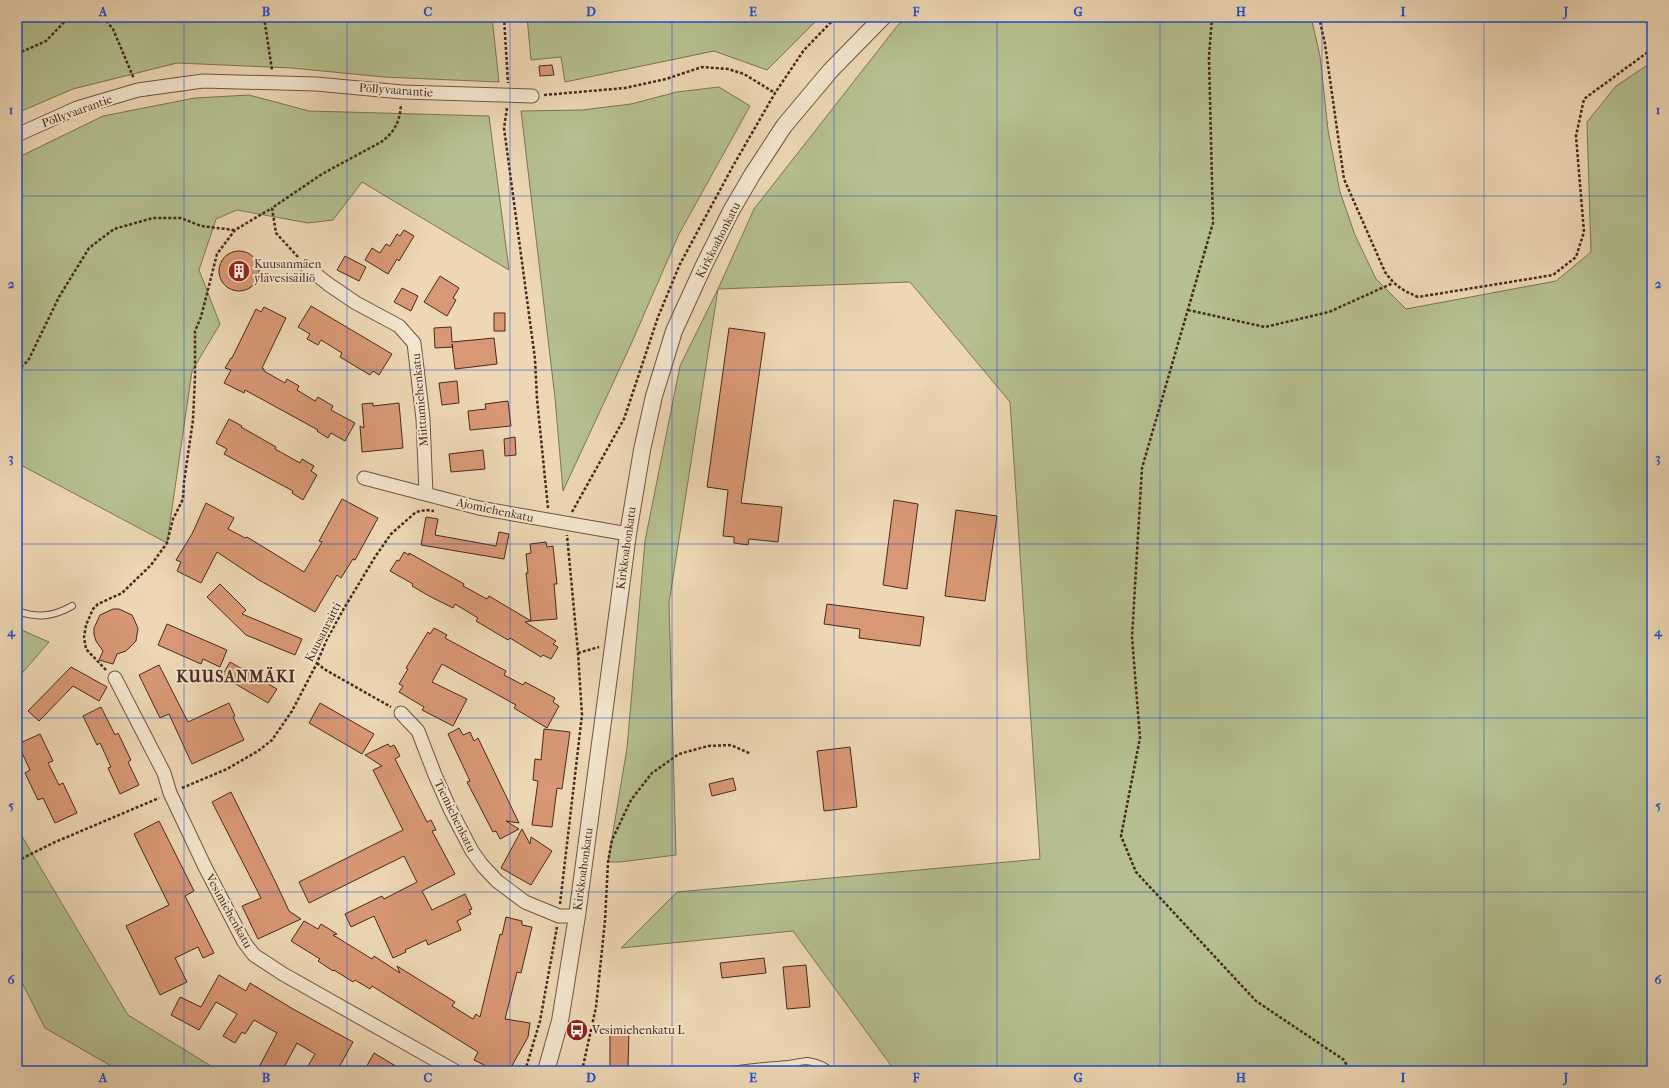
<svg xmlns="http://www.w3.org/2000/svg" width="1669" height="1088" viewBox="0 0 1669 1088" font-family="'IM FELL French Canon',serif">
	<rect width="100%" height="100%" fill="#edd7b4"/>
	<filter id="stains"><feTurbulence type="fractalNoise" baseFrequency=".005" numOctaves="4"/><feColorMatrix values="0 0 0 0 .2 0 0 0 0 .09 0 0 0 0 .02 0 0 0 .5 -.17"/></filter>
	<radialGradient id="worn" r=".72"><stop offset=".6" stop-color="#630" stop-opacity="0"/><stop offset="1" stop-color="#630" stop-opacity=".3"/></radialGradient>
	<!-- green -->
	<path fill="#b5bf8f" stroke="#7f7456" d="M17,17H492L499,82L384,77L292,68L177,63L73,89L17,113Z
		M527,17H820L767,70L714,51L565,82L561,57L531,60Z
		M909,17H1311L1320,56L1328,130L1340,192L1355,235L1376,279L1406,309L1556,281L1591,252L1587,122L1616,86L1652,62V1071H895L793,931L621,948L677,892L1040,859L1010,402L910,282L718,289L669,603L676,855L620,862H608L627,748L645,541L680,366L718,289L754,209L898,25Z
		M719,87L750,106L679,234L632,342L563,491L555,398L521,111L582,110L631,104L677,92Z
		M249,95L309,111L489,116L509,270L362,182L333,220L308,223L237,210L216,219L199,270L220,324L192,371L167,543L17,463V158L103,116L195,98Z
		M17,628L49,642L17,679Z
		M17,828L128,1015L219,1071H120L45,1028L17,973Z"/>
	<!-- building -->
	<path fill="#d99875" stroke="#49291d" d="M552,65L554,75L540,76L539,66Z
		M404,230L414,236L399,261L397,259L388,274L365,260L372,248L380,253L386,244L390,246L397,234L400,236Z
		M219 271a20 20 0 1 1 40 0a20 20 0 1 1-40 0Z
		M345,256L366,267L359,281L337,270Z
		M440,276L459,288L453,298L456,300L447,316L424,302Z
		M402,288L418,296L411,311L394,302Z
		M311,306L392,354L379,375L373,371L370,375L340,357L342,353L321,340L318,345L307,339L310,334L298,327Z
		M264,307L286,318L262,368L264,369V371L285,383L287,379L299,386L297,390L315,401L318,397L333,406L331,410L355,423L345,441L331,433L328,438L317,431L318,430L245,390L244,393L224,383L231,370L225,368L231,358H232L256,309L261,312Z
		M494,313H505V331H494Z
		M451,327L452,342L494,338L497,364L455,369L452,344L453,347L435,348L434,328Z
		M729,328L765,333L741,503L782,507L778,542L749,539L748,545L734,543V537L723,536L728,490L707,487Z
		M457,381L459,403L442,405L439,383Z
		M508,401L511,426L470,430L468,411L486,409L485,404Z
		M373,403V406L399,403L403,448L362,452L360,426L364,428L362,404Z
		M229,419L242,426L241,427L276,447L275,449L300,463L302,459L314,466L311,471L317,475L303,500L292,493L293,491L224,454L227,449L216,443Z
		M515,437L516,455L505,456L504,439Z
		M483,450L485,469L451,472L449,454Z
		M342,499L378,518L355,560L353,559L341,578L337,575L315,612L259,580L217,552L201,583L177,571L181,562L176,560L192,534L206,503L234,518L228,529L245,538L247,537L304,572L322,542L319,541Z
		M894,500L918,504L907,589L883,585Z
		M956,510L997,516L985,601L945,596Z
		M426,517L438,519L435,535L496,546L499,532L509,534L504,559L421,545Z
		M546,542L547,547L553,546L557,584H554L557,619L531,621L526,573H528L526,554L531,553L530,544Z
		M404,552L409,555V553L464,584L463,586L487,599L489,596L531,621L525,622L556,641L553,644L558,647L551,659L543,655L541,657L510,638L508,640L476,621L478,618L455,604L453,608L431,597L412,586L413,584L390,571L397,560L399,561Z
		M220,584L246,610L242,614L302,639L295,655L246,635L207,597Z
		M827,604L924,617L920,646L859,638L860,629L824,624Z
		M113,609H119L132,615L138,628L136,641L126,651L117,654L113,664L99,660L103,651L96,641L94,635V628L100,615Z
		M167,624L227,650L220,667L203,659L201,664L158,645Z
		M434,628L447,635L445,638L506,671L504,675L523,685L525,682L555,698L553,702L559,706L547,728L514,708L516,705L442,664L432,682L467,699L453,726L422,710L424,707L399,692L403,686L399,684L408,669L406,668L428,632L430,634Z
		M230,662L277,689L268,703L222,676Z
		M159,665L188,722L229,703L235,716L233,717L244,740L192,764L169,714L160,718L139,675Z
		M71,667L107,687L99,701L73,686L39,721L28,711Z
		M320,703L374,734L362,754L309,723Z
		M101,707L115,735L118,733L131,760L128,762L139,785L120,794L108,768L111,767L100,743L97,745L83,716Z
		M459,728L463,735L470,732L474,741L478,738L519,823L506,821L519,829L500,839L496,831L493,832L467,782L470,781L448,734Z
		M544,729L570,732L562,789L557,788L552,827L532,825L538,781L533,780L535,759L541,760Z
		M40,734L53,761L48,763L59,785L63,783L77,813L55,823L43,798L38,800L25,773L30,770L18,744Z
		M388,744L390,747L394,745L400,756L395,759L427,822L431,820L436,830L432,831L455,874L422,891L432,910L465,894L472,909L469,910L471,914L457,921L461,930L428,945L426,940L405,950L406,952L393,958L374,916L351,927L345,914L382,896L384,899L417,882L404,856L309,903L299,882L403,830L373,770L382,766L365,755Z
		M850,747L857,807L824,811L817,751Z
		M733,778L736,790L712,796L709,784Z
		M231,792L276,883L289,911L301,919L258,939L242,906L261,898L212,802Z
		M159,821L194,891L185,896L214,953L203,958L198,947L175,958L187,982L160,995L126,926L169,905L134,834Z
		M522,829L530,844L531,837L552,851L531,885L501,868Z
		M506,917L522,921V925L532,927L521,973L517,972L505,1019L530,1023L528,1037L509,1071H496L474,1060L478,1052L372,986L370,989L355,980L353,982L334,970L333,971L318,961L320,959L291,941L304,921L318,929L321,924L337,934L333,935L372,959L374,956L400,973L397,966L455,1002L452,1006L473,1019L476,1014L480,1017L500,934L502,935Z
		M764,958L766,973L722,978L720,963Z
		M806,965L810,1007L787,1009L783,967Z
		M219,975L246,991L250,983L293,1009L353,1042L337,1071H305L315,1054L297,1043L282,1071H257L277,1033L254,1020L245,1034L242,1032L235,1043L223,1036L237,1014L216,1002L199,1030L171,1015L180,997L201,1007Z
		M610,1031H629L628,1067H610Z
		M374,1053L404,1071H364Z"/>
	<g fill="none" stroke-linecap="round" stroke-linejoin="round">
		<!-- service casing -->
		<g stroke="#725443" stroke-width="8">
			<path id="service" d="M17,611C37,618 53,617 72,606
				M726,1071C747,1067 767,1066 788,1064C794,1064 801,1061 807,1061C814,1062 825,1064 829,1071"/>
		</g>
		<!-- minor casing -->
		<g stroke="#725443" stroke-width="15">
			<path id="minor" d="M17,135L77,108L138,90L203,81L316,84L402,92L532,96
				M307,267L328,284L356,303L399,326L414,343L423,419L426,494
				M364,478L479,508L628,534
				M115,678L164,773L170,793L205,867L244,942L254,955L283,974L455,1071
				M401,713L418,731L435,775L450,809L472,851L482,865L497,881L525,902L559,916H577"/>
		</g>
		<!-- tertiary casing -->
		<g stroke="#725443" stroke-width="18">
			<path id="tertiary" d="M546,1071L560,1021L577,916L628,534L642,450L654,396L674,331L705,263L731,211L752,175L784,126L831,70L883,17"/>
		</g>
		<!-- path -->
		<path stroke="#49291d" stroke-width="2.5" stroke-dasharray="3 2" stroke-linecap="butt" d="M103,17L113,29L134,79
			M264,17L272,70
			M504,17L508,83
			M1212,17L1209,57L1213,223L1142,468L1132,637L1140,738L1121,836L1136,872L1256,1001L1344,1060L1350,1071
			M1319,17L1325,44L1344,179L1385,272C1395,286 1402,290 1418,297L1553,275L1576,257L1584,232L1576,136L1584,99L1652,49
			M17,54L46,41L69,17
			M544,95L625,88L666,79L702,67L728,69L744,74L775,93
			M507,108L504,128L535,359L537,399L548,508
			M298,257L276,233L272,208L322,174L381,142C395,132 400,121 401,104
			M1188,310L1265,327L1329,312L1393,283
			M17,370L28,361L59,297L89,248L114,229L153,218H181L201,226L234,230
			M572,512L624,419L658,317L680,264L733,166L775,93L804,50L836,17
			M578,653L599,647
			M317,663L324,669L391,707
			M106,670L86,649L84,637L86,625L93,609L98,604L122,593L151,565L167,543L173,519L183,499L184,482L193,420L195,377V331L201,317L217,254L235,230L272,208
			M182,788L227,769L258,751L272,740L292,711L317,663L326,641L343,610L375,557L391,534L416,512L426,510L434,511
			M17,861L53,843L159,798
			M560,904L582,715L578,653L567,535
			M525,1071L540,1021L557,927
			M582,1071L596,1007L605,921L608,862L612,840L631,800L652,773L679,754L708,746L731,745L751,754"/>
		<!-- service -->
		<use href="#service" stroke="#f3e5ce" stroke-width="6"/>
		<!-- minor -->
		<use href="#minor" stroke="#f3e5ce" stroke-width="13"/>
		<!-- tertiary -->
		<use href="#tertiary" stroke="#f3e5ce" stroke-width="16"/>
	</g>
	<!-- grid -->
	<path fill="none" stroke="#1d4ed8" stroke-width="1" stroke-opacity="0.55" d="M184,17V1071M347,17V1071M510,17V1071M672,17V1071M834,17V1071M997,17V1071M1160,17V1071M1322,17V1071M1484,17V1071M17,196H1652M17,370H1652M17,544H1652M17,718H1652M17,892H1652"/>
	<!-- icons -->
	<defs>
		<g id="building-disc" transform="scale(1.15)"><circle r="9.5" fill="#8f2418" stroke="#f3e5ce"/><path d="M-4-6H4V6H1V3H-1V6H-4ZM-2.5-4.3h1.7v1.8h-1.7ZM.8-4.3h1.7v1.8H.8ZM-2.5-1h1.7V.8h-1.7ZM.8-1h1.7V.8H.8Z" fill="#fff"/></g>
		<g id="bus-disc" transform="scale(1.15)"><circle r="9.5" fill="#8f2418" stroke="#f3e5ce"/><path d="M-5-6H5V4H4V6H2V4H-2V6H-4V4H-5ZM-3.5-4V0h7V-4ZM-3.5 1.2v1.5H-2V1.2ZM2 1.2v1.5H3.5V1.2Z" fill="#fff"/></g>
	</defs>
	<g fill-rule="evenodd">
		<use href="#building-disc" x="239" y="271"/>
		<use href="#bus-disc" x="577" y="1030"/>
	</g>
	<g text-anchor="middle" dominant-baseline="central" stroke-width="4" stroke-linejoin="round" paint-order="stroke">
		<!-- street labels -->
		<g font-size="12" fill="#49291d" stroke="#f3e5ce">
			<text transform="translate(396 90) rotate(4)">Pöllyvaarantie</text>
			<text transform="translate(77 111) rotate(-20)">Pöllyvaarantie</text>
			<text transform="translate(718 240) rotate(-63)">Kirkkoahonkatu</text>
			<text transform="translate(420 400) rotate(-95)">Miittamiehenkatu</text>
			<text transform="translate(495 510) rotate(12)">Ajomiehenkatu</text>
			<text transform="translate(626 548) rotate(-82)">Kirkkoahonkatu</text>
			<text transform="translate(323 632) rotate(-63)">Kuusanraitti</text>
			<text transform="translate(455 816) rotate(64)">Tiemiehenkatu</text>
			<text transform="translate(583 869) rotate(-82)">Kirkkoahonkatu</text>
			<text transform="translate(229 911) rotate(61)">Vesimiehenkatu</text>
		</g>
		<!-- poi labels -->
		<g font-size="12" fill="#49291d" stroke="#f3e5ce" text-anchor="start">
			<text x="254" y="264">Kuusanmäen<tspan x="254" dy="14">ylävesisäiliö</tspan></text>
			<text x="592" y="1030">Vesimiehenkatu L</text>
		</g>
		<!-- district labels -->
		<g font-size="16" font-weight="bold" letter-spacing="1" fill="#49291d" stroke="#f3e5ce">
			<text x="236" y="676">KUUSANMÄKI</text>
		</g>
	</g>
	<!-- margin -->
	<rect width="1669" height="1088" fill="none" stroke="#edd7b4" stroke-width="44"/>
	<rect x="22" y="22" width="1625" height="1044" fill="none" stroke="#1d4ed8" stroke-width="1.5"/>
	<g font-size="13" text-anchor="middle" font-weight="bold" fill="#1d4ed8">
		<text x="103" y="16">A</text>
		<text x="266" y="16">B</text>
		<text x="428" y="16">C</text>
		<text x="591" y="16">D</text>
		<text x="753" y="16">E</text>
		<text x="916" y="16">F</text>
		<text x="1078" y="16">G</text>
		<text x="1241" y="16">H</text>
		<text x="1403" y="16">I</text>
		<text x="1566" y="16">J</text>
		<text x="11" y="114">1</text>
		<text x="1658" y="114">1</text>
		<text x="11" y="288">2</text>
		<text x="1658" y="288">2</text>
		<text x="11" y="462">3</text>
		<text x="1658" y="462">3</text>
		<text x="11" y="636">4</text>
		<text x="1658" y="636">4</text>
		<text x="11" y="810">5</text>
		<text x="1658" y="810">5</text>
		<text x="11" y="984">6</text>
		<text x="1658" y="984">6</text>
		<text x="103" y="1082">A</text>
		<text x="266" y="1082">B</text>
		<text x="428" y="1082">C</text>
		<text x="591" y="1082">D</text>
		<text x="753" y="1082">E</text>
		<text x="916" y="1082">F</text>
		<text x="1078" y="1082">G</text>
		<text x="1241" y="1082">H</text>
		<text x="1403" y="1082">I</text>
		<text x="1566" y="1082">J</text>
	</g>
	<rect width="100%" height="100%" filter="url(#stains)"/>
	<rect width="100%" height="100%" fill="url(#worn)"/>
</svg>
